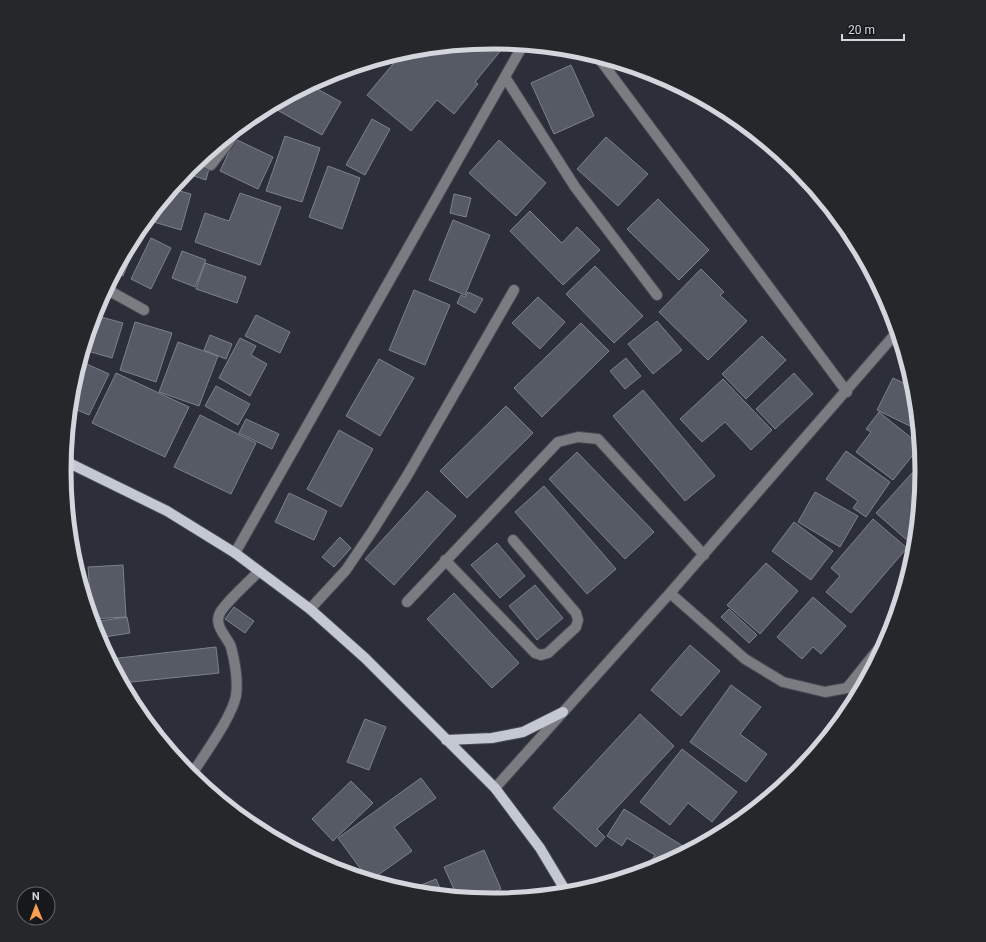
<svg xmlns="http://www.w3.org/2000/svg" width="986" height="942" viewBox="0 0 986 942" font-family="Roboto,sans-serif">
	<rect width="100%" height="100%" fill="#2c2f39"/>
	<!-- building -->
	<path fill="#565a65" stroke="#7d818c" d="M493,42L502,49L475,82L478,84L454,114L437,100L411,131L367,95L403,52L458,45L465,51L470,44Z
		M571,65L594,116L554,134L531,83Z
		M310,85L341,102L322,135L270,106Z
		M372,119L390,129L365,175L346,165Z
		M285,136L320,148L302,202L266,191Z
		M606,137L648,174L618,206L577,169Z
		M235,139L273,157L258,189L220,171Z
		M499,140L546,183L516,216L469,173Z
		M222,141L210,162L202,158Z
		M198,161L210,165L206,180L191,175L194,164Z
		M328,166L360,178L342,229L309,217Z
		M172,189L191,194L181,230L147,220Z
		M240,193L281,207L260,265L195,242L205,213L229,221Z
		M454,194L471,198L466,217L450,213Z
		M658,199L709,250L679,280L627,229Z
		M530,211L562,243L577,227L600,250L563,285L510,231Z
		M453,220L490,235L465,295L429,280Z
		M151,238L171,248L151,289L131,279Z
		M129,247L134,249L123,276L115,273Z
		M182,251L206,260L195,287L172,278Z
		M205,263L246,277L237,303L196,289Z
		M595,266L643,316L614,343L566,294Z
		M701,269L724,292L720,295L747,321L708,360L659,312Z
		M414,290L450,305L425,365L389,350Z
		M468,292L483,299L475,313L457,303L461,295L465,297Z
		M538,297L565,322L540,349L512,323Z
		M94,315L123,323L112,358L84,350Z
		M256,315L290,332L280,353L245,336Z
		M657,321L682,350L653,374L628,344Z
		M135,322L172,333L156,382L120,370Z
		M581,323L609,351L542,417L514,388Z
		M210,335L232,344L226,359L204,350Z
		M762,336L786,360L746,399L722,374Z
		M240,338L256,346L251,355L267,364L250,396L219,378Z
		M178,342L218,356L199,406L159,392Z
		M626,358L641,376L625,389L610,371Z
		M379,359L414,378L380,436L346,416Z
		M80,361L109,374L89,415L70,407L72,387Z
		M116,373L189,407L165,457L92,423Z
		M794,373L813,394L775,429L756,409Z
		M893,378L914,388L918,430L877,410Z
		M723,379L772,430L751,450L725,422L702,442L680,419Z
		M216,386L250,404L238,425L205,406Z
		M643,390L715,476L685,501L613,416Z
		M506,406L533,433L467,498L440,471Z
		M879,412L919,444L920,446L893,480L856,452L871,432L866,429Z
		M200,415L256,443L231,494L174,467Z
		M246,419L279,434L272,449L239,433Z
		M339,430L373,449L341,507L307,489Z
		M846,451L890,482L866,517L853,508L858,501L826,479Z
		M577,452L654,532L625,559L549,479Z
		M921,463L916,535L909,542L876,513Z
		M544,486L616,569L587,594L515,512Z
		M427,491L456,516L394,585L365,559Z
		M815,492L858,516L840,547L798,522Z
		M289,493L327,511L314,540L275,522Z
		M873,519L907,548L851,613L826,592L840,576L831,568Z
		M794,522L833,551L811,580L772,551Z
		M340,537L351,548L334,567L322,557Z
		M497,543L525,576L500,598L471,565Z
		M766,563L798,591L760,634L727,605Z
		M123,565L126,617L92,619L88,567Z
		M535,585L563,618L537,640L509,606Z
		M454,593L519,663L492,688L427,619Z
		M813,597L846,626L821,654L813,647L802,659L777,637Z
		M234,607L254,621L245,633L225,619Z
		M729,609L757,635L749,643L721,617Z
		M127,617L130,633L98,638L93,622Z
		M690,645L720,671L681,716L651,690Z
		M216,647L219,673L122,683L110,659Z
		M731,685L761,707L740,734L767,754L746,782L690,742Z
		M845,711L847,713L823,742L820,740Z
		M640,714L674,746L597,829L605,837L596,847L553,808Z
		M365,719L386,727L369,770L347,762Z
		M682,749L737,792L712,822L688,803L670,825L640,802Z
		M806,755L809,758L796,775L783,785L781,784Z
		M421,778L436,798L394,827L412,851L371,880L368,879L338,838Z
		M351,781L373,803L333,841L312,819Z
		M624,809L686,848L683,854L657,867L645,870L655,855L627,838L622,846L607,836Z
		M484,850L501,889L478,899L457,896L444,867Z
		M322,854L335,869L314,860Z
		M436,879L443,895L406,891Z
		M508,892L510,898L488,899Z"/>
	<g fill="none" stroke-linecap="round" stroke-linejoin="round">
		<!-- minor casing -->
		<g stroke="#474a53" stroke-width="12">
			<path id="minor" d="M598,57L847,392
				M505,77L575,187L657,295
				M200,159L211,165L229,142L235,131
				M106,289L144,310
				M235,553L523,45
				M445,560L535,653L541,655L548,653L576,627L578,620L576,613L513,540
				M670,593L745,659L783,682L825,692L847,688L888,637
				M407,602L558,442L578,437L598,439L704,555
				M310,609L346,570L373,530L407,476L514,290
				M191,776C204,754 231,719 236,696C238,681 235,662 231,647C227,636 212,625 221,611C231,597 247,584 259,571
				M495,788L670,593L897,332"/>
		</g>
		<!-- major casing -->
		<g stroke="#474a53" stroke-width="12">
			<path id="major" d="M65,461L167,511L235,553L310,609L365,658L495,788L540,848L567,893
				M446,740L492,738L523,732L563,712"/>
		</g>
		<!-- minor -->
		<use href="#minor" stroke="#7a7c81" stroke-width="10"/>
		<!-- major -->
		<use href="#major" stroke="#c4c8d2" stroke-width="10"/>
	</g>
	<!-- crop -->
	<path d="M0 0H986V942H0ZM71 471a422 422 0 1 1 844 0a422 422 0 1 1-844 0Z" fill="#25272b" fill-rule="evenodd"/>
	<path fill="none" stroke="#d4d6dd" stroke-width="5" d="M71 471a422 422 0 1 1 844 0a422 422 0 1 1-844 0Z"/>
	<!-- north arrow -->
	<g transform="translate(36 906) rotate(359)"><circle r="19" fill="#16181c" stroke="#626469"/>
	<path d="M0-3L7 15L0 10L-7 15Z" fill="#fa9f4e"/>
	<text y="-6" font-size="11" font-weight="bold" text-anchor="middle" fill="#d4d6dd">N</text>
	</g>
	<!-- scale -->
	<path d="M842 34v6h62v-6" fill="none" stroke="#d4d6dd" stroke-width="2"/>
	<text x="848" y="34" font-size="12" fill="#d4d6dd" stroke="#16181c" stroke-width="3" paint-order="stroke">20 m</text>
</svg>
